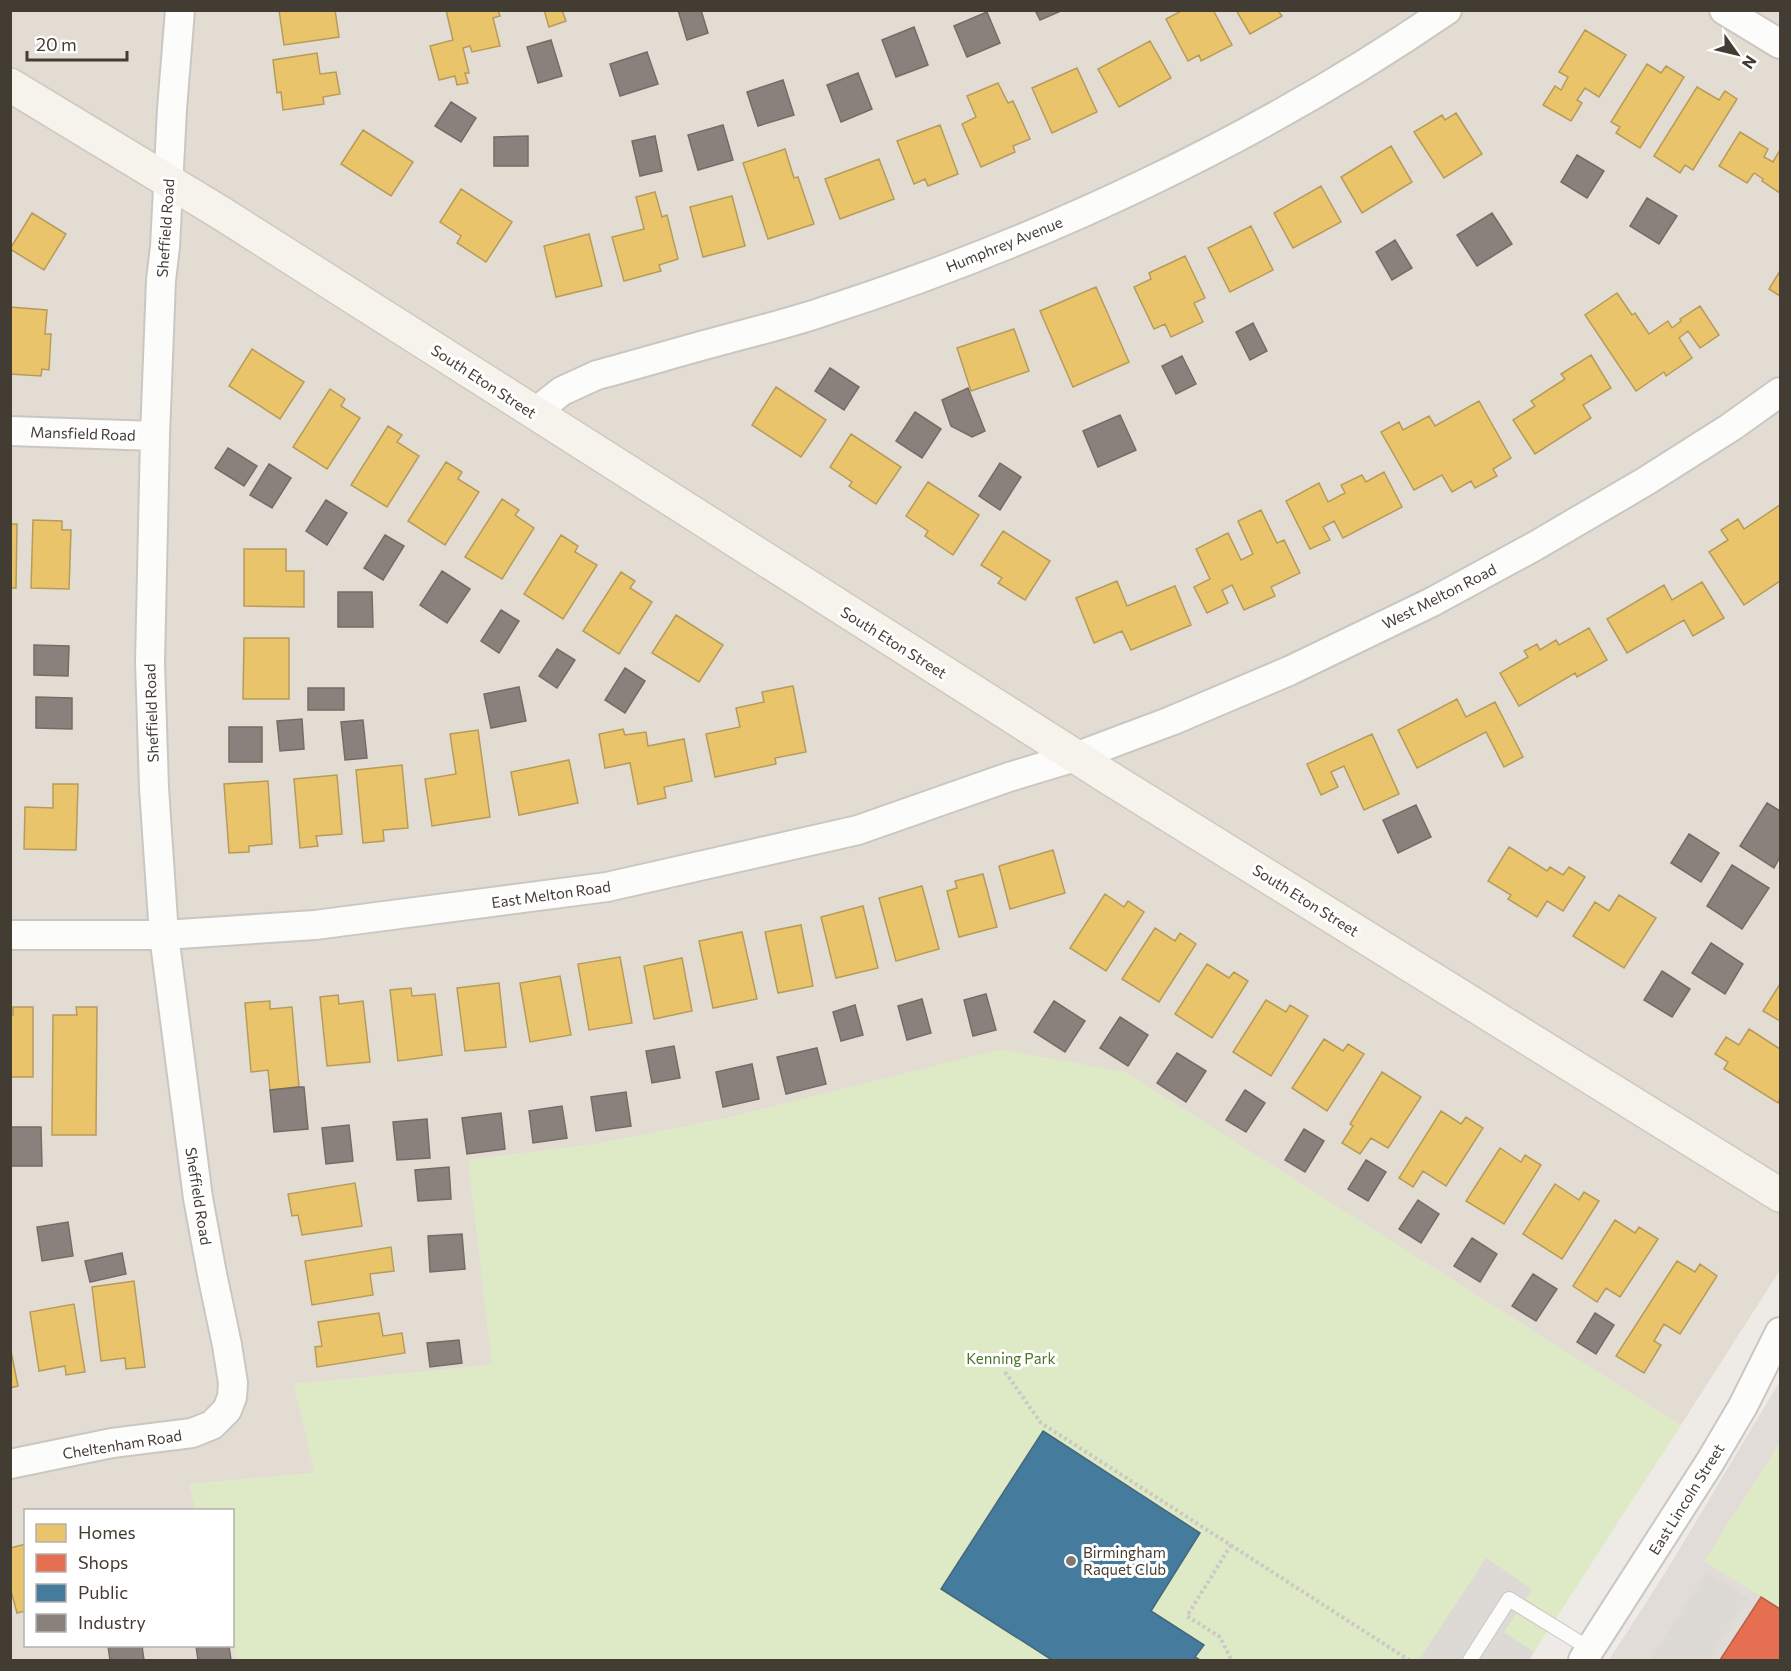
<svg xmlns="http://www.w3.org/2000/svg" width="1791" height="1671" viewBox="0 0 1791 1671" font-family="Commissioner,sans-serif">
	<rect width="100%" height="100%" fill="#eeebe6"/>
	<!-- residential -->
	<path fill="#e3dcd3" d="M11,11H1780V1270L1681,1425L1125,1072L852,1087L723,1119L596,1144L469,1160L492,1365L294,1384L315,1473L189,1484L196,1510H26V1646H232L233,1640L238,1660H11Z"/>
	<!-- industrial -->
	<path fill="#e1dcd7" d="M1780,1381V1660H1609L1667,1570Z"/>
	<!-- green -->
	<path fill="#dee9c5" d="M1000,1049L1125,1072L1681,1425L1529,1660H238L232,1640V1510H196L189,1484L315,1473L294,1384L492,1365L468,1160L596,1144L723,1119Z
		M1780,1442V1609L1704,1561Z"/>
	<!-- parking -->
	<path fill="#dddad6" d="M1486,1558L1532,1589L1504,1632L1534,1652L1529,1660H1419Z
		M1707,1572L1748,1598L1708,1660H1650Z"/>
	<!-- homes -->
	<path fill="#e9c46a" stroke="#b79b5a" stroke-width="1.5" d="M279,10H335L339,37L284,45Z
		M446,10H498L500,16L493,18L500,46L472,52L470,46L463,48L469,73H465L468,83L457,85L455,76L439,80L430,46L453,40Z
		M544,10H562L566,21L549,27Z
		M1183,10H1213L1232,45L1201,61L1199,55L1188,61L1166,19Z
		M1236,10H1281L1279,12L1282,16L1250,34Z
		M1585,30L1626,55L1599,97L1585,88L1577,100L1582,103L1571,121L1543,105L1555,86L1561,90L1568,77L1559,72Z
		M1150,41L1171,78L1119,107L1098,69Z
		M317,53L320,74L336,72L340,94L323,97L324,104L283,110L281,92L277,93L273,60Z
		M1647,64L1661,73L1666,66L1684,77L1640,148L1616,133L1620,127L1611,122Z
		M1077,68L1097,112L1052,133L1032,88Z
		M998,83L1008,103L1013,101L1030,139L1013,146L1015,152L981,167L962,124L976,117L967,96Z
		M1697,87L1719,100L1725,91L1737,99L1693,170L1685,165L1680,173L1654,156Z
		M1456,113L1482,154L1444,178L1414,132L1442,115L1445,120Z
		M940,125L958,174L928,186L925,179L914,184L897,141Z
		M363,130L413,162L391,196L341,164Z
		M1740,132L1768,149L1764,157L1773,162L1780,150V193L1762,181L1763,179L1754,173L1747,183L1719,166Z
		M1391,146L1412,182L1362,213L1341,177Z
		M785,149L794,178L798,177L814,224L768,239L743,163Z
		M879,159L894,199L840,219L825,179Z
		M1321,186L1341,222L1293,248L1274,213Z
		M461,189L512,222L486,262L457,243L461,236L440,222Z
		M655,192L662,217L667,215L678,259L659,265L661,271L624,281L612,237L644,229L636,197Z
		M732,196L745,246L703,257L690,207Z
		M32,213L66,234L44,270L10,249Z
		M1251,226L1273,270L1230,292L1208,248Z
		M589,234L602,286L556,297L544,246Z
		M1185,256L1205,298L1194,303L1203,322L1171,337L1165,324L1154,329L1134,287L1151,279L1149,273Z
		M1780,271V296L1769,289Z
		M1096,287L1129,362L1073,387L1040,311Z
		M1617,293L1632,315L1635,313L1649,334L1668,321L1672,328L1681,321L1680,319L1700,306L1719,335L1700,348L1688,331L1679,338L1692,358L1666,376L1664,372L1636,391L1585,315Z
		M10,307L47,310L45,334H51L49,370L42,369L41,376L10,374Z
		M1014,329L1029,371L971,391L957,348Z
		M252,349L304,382L280,419L229,386Z
		M1591,355L1611,388L1583,405L1591,418L1535,454L1513,420L1535,406L1531,401L1565,379L1561,374Z
		M776,387L826,420L801,457L752,425Z
		M330,389L345,399L341,406L360,418L327,469L293,447Z
		M1479,401L1511,458L1493,469L1497,476L1475,488L1471,481L1452,492L1442,475L1414,490L1381,432L1399,422L1403,430L1429,416L1435,426Z
		M388,426L402,435L397,442L419,456L387,507L351,485Z
		M851,434L901,467L876,504L849,486L852,482L830,467Z
		M446,462L462,472L458,479L479,492L445,545L408,521Z
		M1384,472L1402,507L1343,538L1334,521L1323,527L1330,540L1310,549L1286,501L1319,483L1328,502L1345,493L1341,485L1362,475L1366,482Z
		M928,482L979,515L953,555L925,536L928,531L906,516Z
		M502,499L519,510L515,515L534,528L502,579L465,557Z
		M1780,505V581L1744,605L1709,552L1728,540L1721,530L1738,519L1744,529Z
		M1261,510L1277,543L1284,540L1300,573L1271,587L1275,596L1244,610L1232,585L1222,590L1228,603L1207,613L1194,587L1210,579L1196,549L1228,533L1241,560L1253,554L1238,521Z
		M33,520L62,521V530H71L69,589L31,588Z
		M10,524H17L16,588H10Z
		M1003,531L1050,561L1025,600L998,583L1002,578L981,565Z
		M561,535L578,546L575,552L597,565L563,619L524,594Z
		M244,549H286V571H304V607L244,606Z
		M621,572L635,581L630,588L652,602L619,654L583,631Z
		M1117,581L1127,606L1175,586L1191,625L1131,650L1122,631L1094,643L1076,598Z
		M1702,582L1724,618L1693,636L1684,620L1627,653L1607,619L1664,585L1672,600Z
		M676,615L723,645L699,682L652,653Z
		M1589,628L1607,660L1577,677L1575,673L1519,706L1500,673L1528,657L1524,651L1537,644L1540,650L1556,640L1559,645Z
		M244,638H289V699H243Z
		M793,686L806,752L775,758L776,764L715,777L706,734L740,727L736,708L764,702L762,692Z
		M1457,699L1466,717L1495,702L1523,757L1504,767L1486,732L1417,768L1398,730Z
		M623,729L625,735L646,732L648,746L684,739L692,781L664,787L666,798L638,804L630,763L605,768L599,734Z
		M478,730L490,817L432,826L425,779L456,774L450,734Z
		M1372,734L1399,794L1364,810L1344,766L1331,772L1338,787L1321,795L1307,764Z
		M569,760L578,803L519,815L511,772Z
		M402,765L408,828L383,830L384,841L363,843L356,770Z
		M337,775L342,834L316,836L318,846L300,848L294,779Z
		M268,781L272,844L249,846V852L229,853L224,784Z
		M53,784H78L76,850L24,849L25,807L53,808Z
		M1509,847L1547,871L1550,867L1563,875L1569,867L1585,877L1563,911L1547,901L1537,917L1508,899L1511,895L1488,881Z
		M1053,850L1065,893L1010,909L999,866Z
		M983,874L997,927L959,937L947,891L957,888L955,881Z
		M922,886L939,949L896,961L879,898Z
		M1105,894L1124,907L1128,901L1144,912L1106,971L1070,948Z
		M1619,895L1656,918L1624,968L1573,936L1595,902L1609,911Z
		M863,906L878,968L836,978L821,917Z
		M801,925L813,986L778,993L765,932Z
		M1155,928L1175,941L1180,933L1196,944L1159,1002L1122,979Z
		M742,932L757,999L713,1008L699,941Z
		M620,957L632,1023L589,1030L578,964Z
		M682,958L692,1011L654,1019L644,966Z
		M1207,964L1229,978L1234,972L1248,981L1212,1038L1175,1014Z
		M560,976L571,1035L530,1042L520,983Z
		M499,983L506,1047L465,1051L457,988Z
		M1780,984V1021L1763,1011Z
		M411,988L412,996L435,994L442,1055L398,1061L390,990Z
		M338,995L339,1004L363,1001L370,1062L327,1066L320,997Z
		M1266,1000L1286,1012L1290,1005L1308,1016L1271,1076L1233,1052Z
		M270,1001V1009L292,1007L299,1087L270,1090L268,1070L251,1072L245,1003Z
		M13,1007H33V1077H10V1015H13Z
		M76,1007H97L96,1135H52L53,1015H77Z
		M1749,1029L1780,1049V1098L1778,1103L1724,1069L1728,1062L1715,1054L1726,1037L1739,1045Z
		M1324,1039L1343,1051L1348,1044L1364,1054L1327,1111L1292,1088Z
		M1382,1072L1421,1097L1388,1148L1371,1138L1360,1154L1342,1143L1353,1126L1350,1124Z
		M1441,1111L1461,1124L1466,1117L1483,1128L1446,1186L1423,1171L1413,1187L1399,1178Z
		M1500,1148L1521,1162L1525,1155L1541,1165L1504,1224L1466,1201Z
		M355,1183L362,1226L302,1235L298,1215L292,1216L288,1194Z
		M1555,1184L1579,1200L1584,1192L1599,1201L1562,1259L1523,1234Z
		M1615,1220L1635,1233L1639,1227L1658,1239L1620,1297L1606,1288L1597,1302L1573,1286Z
		M391,1247L394,1271L370,1274L373,1295L312,1305L305,1261Z
		M1677,1261L1695,1272L1700,1264L1717,1276L1680,1334L1664,1324L1654,1341L1661,1345L1644,1373L1616,1356Z
		M134,1281L145,1367L126,1369L125,1358L101,1361L92,1287Z
		M74,1304L85,1372L66,1375L65,1366L39,1371L30,1312Z
		M379,1313L383,1336L402,1333L405,1353L317,1367L315,1347L322,1346L318,1322Z
		M10,1346L18,1386L10,1388Z
		M26,1544V1613L25,1611L17,1613L10,1587V1548Z"/>
	<!-- shops -->
	<path fill="#e76f51" stroke="#b66048" stroke-width="1.5" d="M1761,1597L1780,1609V1660H1720Z"/>
	<!-- public -->
	<path fill="#457b9d" stroke="#44687d" stroke-width="1.5" d="M1043,1431L1200,1533L1151,1611L1204,1645L1195,1657L1200,1660H1052L941,1589Z"/>
	<!-- industry -->
	<path fill="#8a817c" stroke="#756c66" stroke-width="1.5" d="M678,10H701L708,33L687,40Z
		M1035,10H1061V11L1040,20Z
		M987,12L1000,43L967,57L954,26Z
		M914,27L928,65L896,77L882,40Z
		M551,40L562,76L538,83L527,47Z
		M647,52L658,84L620,96L610,64Z
		M858,73L872,109L841,122L827,85Z
		M783,80L794,115L758,126L747,92Z
		M451,102L476,118L461,142L435,126Z
		M723,125L733,160L698,170L688,135Z
		M528,136V166H494V137Z
		M655,136L662,171L640,176L632,141Z
		M1577,155L1604,171L1587,198L1561,182Z
		M1647,198L1677,216L1659,244L1630,226Z
		M1492,213L1512,244L1477,266L1457,235Z
		M1395,240L1412,268L1392,280L1376,252Z
		M1253,323L1267,351L1250,360L1236,332Z
		M1182,356L1196,384L1176,394L1162,366Z
		M830,368L859,387L844,410L815,391Z
		M968,388L985,431L972,437L951,426L942,400Z
		M915,412L941,429L922,458L896,441Z
		M1120,415L1136,450L1098,467L1083,431Z
		M228,448L257,466L244,486L215,468Z
		M1000,463L1021,477L1000,510L979,496Z
		M269,464L291,478L272,508L250,495Z
		M326,500L347,513L327,545L306,531Z
		M385,535L404,546L383,580L364,568Z
		M442,571L470,589L447,623L420,605Z
		M338,592H372L373,627H338Z
		M501,610L519,621L499,653L481,641Z
		M34,645L69,646L68,676L34,675Z
		M557,649L575,660L557,688L539,676Z
		M625,668L645,681L625,713L605,700Z
		M519,687L526,721L491,728L484,694Z
		M308,688H344V710H308Z
		M36,697L72,698V729L36,728Z
		M302,719L304,749L280,751L277,721Z
		M363,720L367,758L345,760L341,722Z
		M229,727H262V762H229Z
		M1767,803L1780,811V857L1774,868L1740,846Z
		M1416,805L1431,837L1398,853L1383,820Z
		M1689,834L1719,853L1701,882L1671,863Z
		M1732,865L1769,888L1742,929L1707,906Z
		M1711,943L1743,964L1725,994L1692,973Z
		M1662,971L1690,989L1672,1017L1644,1000Z
		M986,994L996,1030L973,1036L964,1000Z
		M922,999L931,1033L907,1040L898,1006Z
		M1054,1001L1085,1021L1065,1052L1034,1032Z
		M855,1005L863,1035L841,1041L833,1012Z
		M1120,1017L1148,1035L1128,1066L1100,1048Z
		M674,1046L680,1078L652,1083L646,1051Z
		M817,1048L826,1084L786,1094L777,1057Z
		M1177,1053L1206,1071L1186,1102L1157,1083Z
		M752,1064L759,1099L723,1107L716,1072Z
		M299,1087H304L308,1129L274,1132L270,1090Z
		M1245,1090L1265,1103L1246,1132L1226,1120Z
		M626,1092L631,1126L596,1131L591,1097Z
		M562,1106L567,1138L533,1143L529,1111Z
		M501,1113L505,1149L467,1154L462,1118Z
		M427,1119L430,1158L397,1160L393,1122Z
		M349,1125L353,1161L326,1164L322,1128Z
		M10,1127H41L42,1166H10Z
		M1304,1129L1324,1141L1305,1172L1285,1160Z
		M1366,1160L1386,1172L1368,1201L1348,1189Z
		M449,1167L451,1199L418,1201L415,1170Z
		M1418,1200L1439,1214L1421,1243L1399,1229Z
		M68,1222L73,1256L42,1261L37,1227Z
		M462,1234L465,1269L430,1272L428,1236Z
		M1472,1238L1497,1254L1480,1282L1454,1266Z
		M122,1253L126,1274L90,1282L85,1261Z
		M1533,1274L1557,1289L1536,1321L1512,1306Z
		M1595,1313L1614,1325L1596,1354L1577,1342Z
		M459,1340L462,1363L430,1367L427,1343Z
		M108,1646H142L144,1660H110Z
		M196,1646H229L231,1660H198Z"/>
	<g fill="none" stroke-linecap="round" stroke-linejoin="round">
		<!-- lane casing -->
		<g stroke="#cac7c2" stroke-width="16">
			<path id="lane" d="M1470,1660L1509,1599L1590,1649"/>
		</g>
		<!-- street casing -->
		<g stroke="#cac7c2" stroke-width="32">
			<path id="street" d="M1724,10L1780,44
				M534,413L562,391L597,375C639,364 681,351 723,340C756,331 790,323 822,312C1040,242 1258,140 1447,10
				M10,431L155,436
				M10,935H164L315,925L607,887L858,830L1009,777L1075,757L1171,721L1289,671L1432,602L1535,546L1646,481L1731,427L1780,392
				M10,1464L112,1443L192,1433L212,1425L227,1410L232,1397L233,1383L227,1345L212,1274L198,1198L164,935L154,788L150,662L155,436L161,280L165,247L172,109L180,10
				M1583,1660L1710,1462L1743,1406L1780,1332"/>
		</g>
		<!-- secondary casing -->
		<g stroke="#cfc9be" stroke-width="36">
			<path id="secondary" d="M10,85L221,213L1111,779L1780,1195"/>
		</g>
		<!-- path -->
		<path stroke="#ccc9c5" stroke-width="4" stroke-dasharray="3 3" stroke-linecap="butt" d="M1005,1372L1041,1423L1409,1660
			M1231,1545L1187,1616L1220,1637L1231,1659L1233,1660"/>
		<!-- lane -->
		<use href="#lane" stroke="#fcfcfb" stroke-width="14"/>
		<!-- street -->
		<use href="#street" stroke="#fcfcfb" stroke-width="28"/>
		<!-- secondary -->
		<use href="#secondary" stroke="#f6f3ec" stroke-width="33"/>
	</g>
	<!-- markers -->
	<circle fill="#7f7972" stroke="#fff" stroke-width="2" cx="1071" cy="1561" r="6"/>
	<g text-anchor="middle" dominant-baseline="central" stroke-width="6" stroke-linejoin="round" paint-order="stroke">
		<!-- street labels -->
		<g font-size="15" fill="#433c33" stroke="#fff">
			<text transform="translate(165 228) rotate(-86)">Sheffield Road</text>
			<text transform="translate(1004 244) rotate(-22)">Humphrey Avenue</text>
			<text transform="translate(484 381) rotate(33)">South Eton Street</text>
			<text transform="translate(83 433) rotate(2)">Mansfield Road</text>
			<text transform="translate(1439 596) rotate(-27)">West Melton Road</text>
			<text transform="translate(894 642) rotate(32)">South Eton Street</text>
			<text transform="translate(151 713) rotate(-92)">Sheffield Road</text>
			<text transform="translate(551 894) rotate(-8)">East Melton Road</text>
			<text transform="translate(1306 900) rotate(32)">South Eton Street</text>
			<text transform="translate(199 1196) rotate(81)">Sheffield Road</text>
			<text transform="translate(122 1444) rotate(-9)">Cheltenham Road</text>
			<text transform="translate(1686 1499) rotate(-58)">East Lincoln Street</text>
		</g>
		<!-- park labels -->
		<g font-size="15" fill="#4a7526" stroke="#fff">
			<text x="1011" y="1358">Kenning Park</text>
		</g>
		<!-- poi labels -->
		<g font-size="15" fill="#433c33" stroke="#fff" text-anchor="start">
			<text x="1083" y="1552">Birmingham<tspan x="1083" dy="17">Raquet Club</tspan></text>
		</g>
	</g>
	<!-- border -->
	<rect width="1791" height="1671" fill="none" stroke="#433c33" stroke-width="24"/>
	<!-- legend -->
	<rect x="24" y="1509" width="210" height="138" fill="#ffffff" stroke="#b4b1ad" stroke-width="1.5"/>
	<rect x="36" y="1524" width="30" height="18" fill="#e9c46a" stroke="#b4b1ad" stroke-width="1.5"/>
	<text x="78" y="1539" font-size="18" fill="#433c33">Homes</text>
	<rect x="36" y="1554" width="30" height="18" fill="#e76f51" stroke="#b4b1ad" stroke-width="1.5"/>
	<text x="78" y="1569" font-size="18" fill="#433c33">Shops</text>
	<rect x="36" y="1584" width="30" height="18" fill="#457b9d" stroke="#b4b1ad" stroke-width="1.5"/>
	<text x="78" y="1599" font-size="18" fill="#433c33">Public</text>
	<rect x="36" y="1614" width="30" height="18" fill="#8a817c" stroke="#b4b1ad" stroke-width="1.5"/>
	<text x="78" y="1629" font-size="18" fill="#433c33">Industry</text>
	<!-- north arrow -->
	<g transform="translate(1737 54) rotate(124)" stroke="#ffffff" stroke-width="4.5" paint-order="stroke">
	<path d="M0-4.5L10 22L0 15L-10 22Z" fill="#433c33"/>
	<text y="-9" font-size="16" font-weight="bold" text-anchor="middle" fill="#433c33">N</text>
	</g>
	<!-- scale -->
	<path d="M27 51v9h100v-9" fill="none" stroke="#433c33" stroke-width="3"/>
	<text x="36" y="51" font-size="18" fill="#433c33" stroke="#ffffff" stroke-width="4.5" paint-order="stroke">20 m</text>
</svg>
